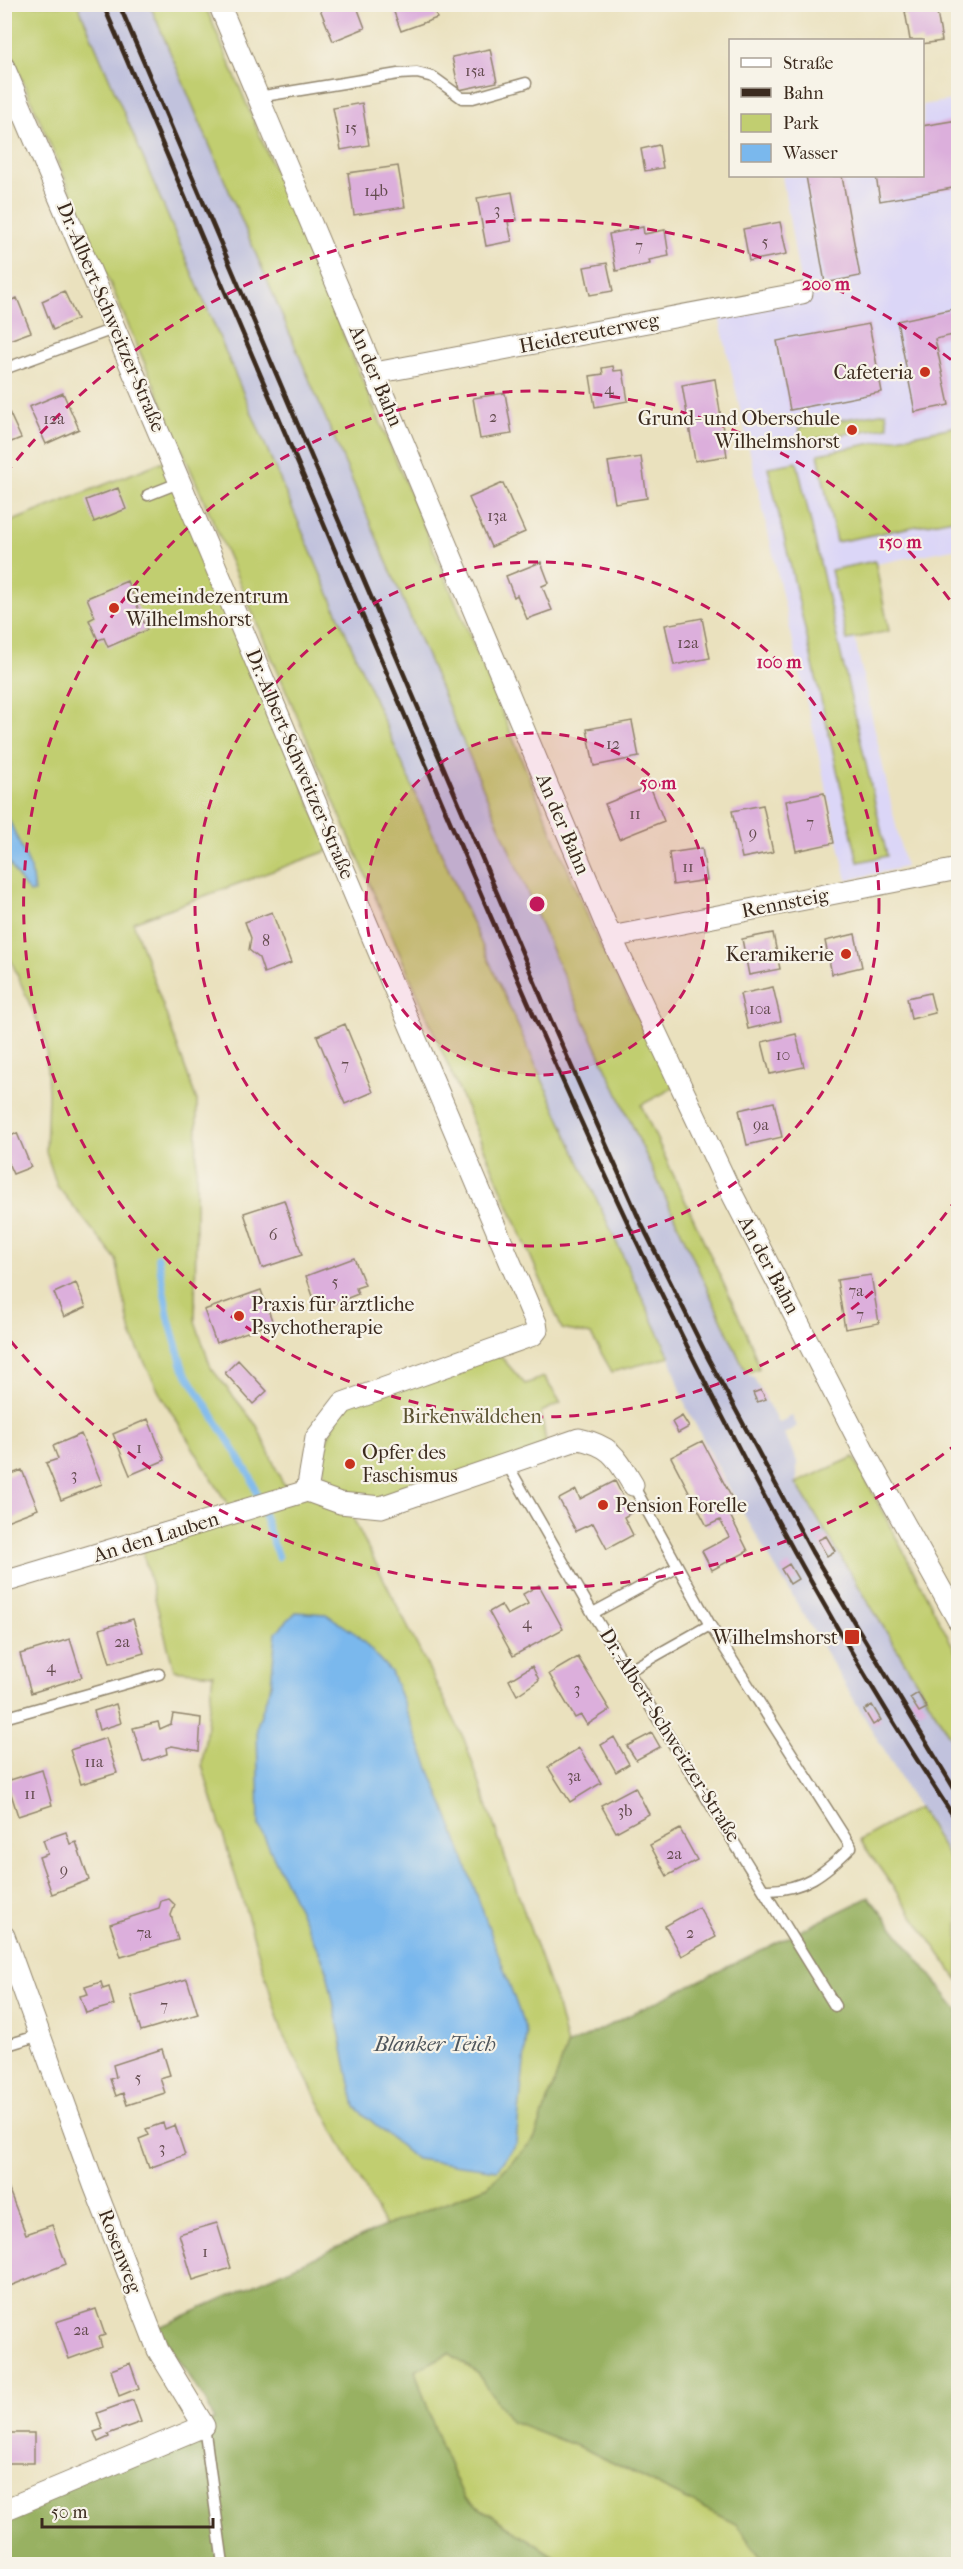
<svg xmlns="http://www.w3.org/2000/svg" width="963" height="2569" viewBox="0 0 963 2569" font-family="'IM FELL French Canon',serif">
	<rect width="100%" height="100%" fill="#f7f3e8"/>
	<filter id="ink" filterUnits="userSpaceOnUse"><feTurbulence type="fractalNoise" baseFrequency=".0167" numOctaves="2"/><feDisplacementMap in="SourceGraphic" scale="12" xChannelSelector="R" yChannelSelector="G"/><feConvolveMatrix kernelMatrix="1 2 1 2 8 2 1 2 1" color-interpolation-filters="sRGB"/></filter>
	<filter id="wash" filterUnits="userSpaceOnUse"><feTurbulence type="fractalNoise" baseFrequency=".008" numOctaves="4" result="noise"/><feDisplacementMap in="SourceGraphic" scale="24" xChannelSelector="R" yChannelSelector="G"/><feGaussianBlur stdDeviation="1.35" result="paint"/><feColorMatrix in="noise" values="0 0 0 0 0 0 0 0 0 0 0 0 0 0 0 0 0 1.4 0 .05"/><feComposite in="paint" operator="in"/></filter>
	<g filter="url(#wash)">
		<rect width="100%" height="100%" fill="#eae1be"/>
		<!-- built -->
		<path fill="#dbd6f7" d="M958,99V548L840,571L905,867L847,880L718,312L802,293L782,176H922L923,105Z"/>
		<!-- industrial -->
		<path fill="#c1c2dd" d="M77,5H150L554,955L746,1373L754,1378L778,1423L792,1416L797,1426L784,1434L797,1461V1483L958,1750V1875L739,1506L687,1409L670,1357L601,1211L413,790Z"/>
		<!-- green -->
		<path fill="#c1ce70" stroke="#7e7c47" stroke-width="1.5" d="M4,5H78C271,457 460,912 670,1357L612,1372L591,1335L562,1329L5,40Z
			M150,5H205L598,941L675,1087L641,1105L751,1343L759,1368L746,1373L554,955Z
			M886,412L888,427L802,441L799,427Z
			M958,426V518L836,542L818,454Z
			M164,461L330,850L133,922L197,1101L195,1321L211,1368L257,1426L283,1484L349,1510L464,1739L557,2006L567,2046L535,2139L488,2186L385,2226L283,2035L202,1765L213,1674L174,1670L141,1545L237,1520L159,1392L131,1334L116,1259L57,1186L46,1152L48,1094L46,1042L5,946V524Z
			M797,462L887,856L858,862L768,467Z
			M875,561L889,631L847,640L831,570Z
			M494,1349L525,1384L544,1377L561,1403L541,1412L547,1449L383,1500L347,1498L326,1478L321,1454L343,1403Z
			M854,1457L958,1656V1750L796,1483Z
			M919,1807L958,1875V1980L860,1840Z
			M449,2353L477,2373L512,2421L589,2451L736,2524L766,2564H566L464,2498L440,2444L415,2371Z"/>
		<!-- forest -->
		<path fill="#98b162" stroke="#6a6e40" stroke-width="1.5" d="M869,1897L958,2010V2564H766L736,2524L589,2451L511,2421L477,2373L449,2353L415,2371L440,2444L464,2498L566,2564H5V2508L214,2420L207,2403L157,2328L385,2226L488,2186L535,2138L567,2046Z"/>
		<!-- water -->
		<path fill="#7ab8ed" stroke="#5a7186" stroke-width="1.5" d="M5,811L31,869L34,892L30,893C2,859 4,854 5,811Z
			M296,1612L326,1614L356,1634L391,1672L453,1829L527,2033L516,2143L497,2170L416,2159L355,2107L326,1967L259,1826L257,1726L271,1684L276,1632Z"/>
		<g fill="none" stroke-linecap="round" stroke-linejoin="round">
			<!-- stream -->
			<path stroke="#7ab8ed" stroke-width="7" d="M158,1257L169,1320L183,1368L251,1477L278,1557"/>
		</g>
		<g id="blocks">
			<!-- building -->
			<path fill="#dcafdc" d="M318,4H356L365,28L333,41Z
				M391,4H432L437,18L401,31Z
				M936,6L942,41L922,44V40H910L905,11Z
				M490,49L497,82L459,90L452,57Z
				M362,103L369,145L341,150L333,108Z
				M958,120V187L880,201L876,176H922V126Z
				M659,145L663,168L645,171L641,149Z
				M398,166L405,207L354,215L348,173Z
				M806,176H842L860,276L825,283Z
				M512,192L517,220L508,222L512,241L486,246L477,198Z
				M780,222L787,254L749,261L743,229Z
				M643,227L644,234L665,230L669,256L649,260L650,264L616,271L609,234Z
				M607,263L613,291L590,295L584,267Z
				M64,291L77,319L53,330L42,301Z
				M17,298L31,332L4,342V303Z
				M953,309L958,334L935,339L949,405L915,412L897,321Z
				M869,324L882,392L790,410L777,341Z
				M613,366L614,371L623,370L628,401L595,407L590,376L603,374L602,368Z
				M715,379L727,456L695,461L682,385Z
				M63,393L79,429L46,444L29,407Z
				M505,393L512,434L480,439L473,398Z
				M4,401L21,438L4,445Z
				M641,457L647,498L615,503L608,462Z
				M503,483L525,532L491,547L469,498Z
				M118,488L126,509L94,522L86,500Z
				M541,562L549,583L542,586L552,610L527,619L517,595L514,597L506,576Z
				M127,581L147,630L108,647L104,638L98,640L89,620L95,617L87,598Z
				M702,618L710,658L674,665L665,625Z
				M632,721L639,757L594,766L587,729Z
				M650,786L664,821L619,839L605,804Z
				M824,793L834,843L796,851L786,801Z
				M763,805L773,852L742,858L732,811Z
				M702,848L707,880L673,885L669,853Z
				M272,912L291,963L264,973L259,958L249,950L251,938L245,922Z
				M773,933L780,969L749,975L742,939Z
				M855,934L862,967L832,974L825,941Z
				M773,987L781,1021L748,1029L740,994Z
				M930,993L935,1013L911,1019L907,998Z
				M345,1024L373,1092L345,1104L317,1036Z
				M796,1034L804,1067L770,1074L762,1042Z
				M774,1102L782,1137L747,1145L739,1110Z
				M17,1133L31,1167L13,1174L4,1154V1139Z
				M284,1200L302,1255L262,1268L244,1213Z
				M354,1258L365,1285L356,1288L358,1294L325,1307L324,1302L316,1305L306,1276Z
				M871,1275L879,1323L845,1329L837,1280Z
				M76,1283L86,1307L64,1317L54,1293Z
				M261,1290L273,1323L216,1343L204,1310Z
				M238,1360L267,1391L253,1404L225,1373Z
				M761,1390L766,1399L757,1402L753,1393Z
				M682,1416L689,1427L678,1433L672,1422Z
				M148,1419L165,1460L130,1475L113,1434Z
				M81,1434L102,1484L61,1500L46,1463L58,1459L53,1446Z
				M702,1441L738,1510L730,1515L748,1551L712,1570L702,1551L729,1537L720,1520L707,1526L671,1457Z
				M22,1470L38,1509L4,1522V1477Z
				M615,1481L631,1513L624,1517L633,1535L607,1549L593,1523L576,1531L559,1499L576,1490L580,1499Z
				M826,1536L835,1551L827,1556L818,1540Z
				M789,1564L798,1579L790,1584L781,1569Z
				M539,1585L563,1629L513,1656L489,1612L501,1605L507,1615L528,1604L523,1594Z
				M133,1619L144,1653L110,1663L100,1629Z
				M70,1639L82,1677L31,1693L20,1654Z
				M578,1657L610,1710L587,1725L581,1715L575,1718L549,1674Z
				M532,1666L539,1680L517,1695L509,1680Z
				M918,1693L927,1708L919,1712L910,1698Z
				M116,1704L121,1723L99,1730L94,1711Z
				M872,1705L881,1720L873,1725L864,1710Z
				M173,1714L201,1718L199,1751L172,1746L166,1748L167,1754L143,1762L133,1728L158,1722L160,1729L171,1724Z
				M652,1733L660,1747L636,1760L627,1746Z
				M614,1737L629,1764L616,1772L601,1745Z
				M106,1738L117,1773L81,1784L70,1750Z
				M579,1748L601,1783L570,1802L548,1767Z
				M42,1770L52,1805L18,1816L7,1781Z
				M635,1787L649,1814L616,1832L601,1805Z
				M680,1829L697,1860L667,1876L650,1845Z
				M66,1832L70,1844L76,1842L89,1880L52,1894L39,1857L48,1854L43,1840Z
				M169,1899L175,1905L171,1915L178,1940L121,1957L110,1924L159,1908L161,1901Z
				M699,1907L716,1937L682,1956L665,1926Z
				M187,1979L198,2014L141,2031L131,1996Z
				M101,1982L103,1989L109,1987L114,2005L86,2013L80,1996L88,1994L85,1987Z
				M162,2049L170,2075L160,2078L165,2093L127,2105L123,2093L116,2096L110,2079L116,2077L113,2065Z
				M163,2123L165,2129L175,2125L185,2155L149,2168L139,2139L149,2135L146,2129Z
				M4,2177L26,2234L52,2225L66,2264L10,2286L4,2270Z
				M217,2223L231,2268L193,2280L179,2234Z
				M96,2309L105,2335L99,2337L102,2347L69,2359L56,2322Z
				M130,2363L139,2388L119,2396L111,2370Z
				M133,2400L141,2422L108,2434L109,2437L98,2442L94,2432L103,2429L97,2413Z
				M4,2433H34V2463H4Z"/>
		</g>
	</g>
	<g filter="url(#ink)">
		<use href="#blocks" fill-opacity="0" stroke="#92866e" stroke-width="1.5"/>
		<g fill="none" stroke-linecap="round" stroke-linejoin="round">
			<!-- lane casing -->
			<g stroke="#92866e" stroke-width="13">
				<path id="lane" d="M258,97L398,74L417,73L433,77L462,98H473L526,83
					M4,369L116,328
					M148,495L181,482
					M507,1464L593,1614L835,2006
					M633,1485L710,1625L851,1847C826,1872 803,1891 766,1890
					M593,1613L678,1567
					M630,1670L710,1625
					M4,1718L159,1674
					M4,2046L40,2035
					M204,2426L223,2564"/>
			</g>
			<!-- street casing -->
			<g stroke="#92866e" stroke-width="23">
				<path id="street" d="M219,4L611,937L726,1182L865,1453L958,1620
					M4,67L536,1323L537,1330L533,1335L343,1403L316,1438L307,1491
					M375,373L802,293
					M611,937L958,869
					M307,1491L340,1503L381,1507L579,1439C612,1446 616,1457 633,1485
					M4,1582L307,1491
					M4,1936L94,2185L158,2350L204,2426L4,2510"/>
			</g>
			<!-- lane -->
			<use href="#lane" stroke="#fff" stroke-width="10"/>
			<!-- street -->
			<use href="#street" stroke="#fff" stroke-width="21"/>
			<!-- rail -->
			<path stroke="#3b2a1e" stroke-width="4.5" d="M103,4C212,262 322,519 431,777C584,1137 741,1496 958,1823
				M119,4L550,1018L640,1221L709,1360L812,1552L958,1795"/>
		</g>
	</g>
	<!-- distance rings -->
	<circle cx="537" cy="904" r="171" fill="#c2185b" fill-opacity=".12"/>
	<g fill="none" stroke="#c2185b" stroke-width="3" stroke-dasharray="10 8">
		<circle cx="537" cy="904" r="171"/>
		<circle cx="537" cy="904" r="342"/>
		<path d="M957 1198A513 513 0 1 1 957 610"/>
		<path d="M958 1443A684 684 0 0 1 5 1334M5 474A684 684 0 0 1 958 365"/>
	</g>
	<!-- markers -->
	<g fill="#c8321e" stroke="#f7f3e8" stroke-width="2">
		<circle cx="925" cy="372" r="6"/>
		<circle cx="852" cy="430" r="6"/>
		<circle cx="114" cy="608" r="6"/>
		<circle cx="846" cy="954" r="6"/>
		<circle cx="239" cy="1316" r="6"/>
		<circle cx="350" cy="1464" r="6"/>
		<circle cx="603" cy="1505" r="6"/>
		<rect x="844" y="1629" width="16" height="16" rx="3"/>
	</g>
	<g text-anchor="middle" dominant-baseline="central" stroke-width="4.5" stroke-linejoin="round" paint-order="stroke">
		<!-- number labels -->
		<g font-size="16" fill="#634b4e">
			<text x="475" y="70">15a</text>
			<text x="351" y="127">15</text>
			<text x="376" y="190">14b</text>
			<text x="497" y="209">3</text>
			<text x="765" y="241">5</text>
			<text x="639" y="245">7</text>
			<text x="609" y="388">4</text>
			<text x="493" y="416">2</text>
			<text x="54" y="418">12a</text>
			<text x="497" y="515">13a</text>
			<text x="688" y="642">12a</text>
			<text x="613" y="743">12</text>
			<text x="635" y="813">11</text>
			<text x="810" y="822">7</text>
			<text x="753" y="832">9</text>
			<text x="688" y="866">11</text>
			<text x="266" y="940">8</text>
			<text x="760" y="1008">10a</text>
			<text x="783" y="1054">10</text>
			<text x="345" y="1064">7</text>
			<text x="761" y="1124">9a</text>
			<text x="273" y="1234">6</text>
			<text x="335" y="1281">5</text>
			<text x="856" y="1290">7a</text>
			<text x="860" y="1314">7</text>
			<text x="139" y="1447">1</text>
			<text x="74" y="1474">3</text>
			<text x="527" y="1622">4</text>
			<text x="122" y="1641">2a</text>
			<text x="51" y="1666">4</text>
			<text x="577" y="1688">3</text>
			<text x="94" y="1761">11a</text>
			<text x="574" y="1775">3a</text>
			<text x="30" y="1793">11</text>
			<text x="625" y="1810">3b</text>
			<text x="674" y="1853">2a</text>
			<text x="64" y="1869">9</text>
			<text x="144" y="1932">7a</text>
			<text x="690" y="1932">2</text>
			<text x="164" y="2005">7</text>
			<text x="138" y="2077">5</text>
			<text x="162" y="2147">3</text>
			<text x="205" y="2251">1</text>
			<text x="81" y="2329">2a</text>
		</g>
		<!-- street labels -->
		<g font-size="20" fill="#3b2a1e" stroke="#f7f3e8">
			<text transform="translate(111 317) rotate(67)">Dr.-Albert-Schweitzer-Straße</text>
			<text transform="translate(589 333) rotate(-11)">Heidereuterweg</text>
			<text transform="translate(376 376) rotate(67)">An der Bahn</text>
			<text transform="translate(300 764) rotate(67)">Dr.-Albert-Schweitzer-Straße</text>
			<text transform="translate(563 824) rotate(67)">An der Bahn</text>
			<text transform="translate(785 903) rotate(-11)">Rennsteig</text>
			<text transform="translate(769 1265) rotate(62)">An der Bahn</text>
			<text transform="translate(156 1537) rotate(-17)">An den Lauben</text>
			<text transform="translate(670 1735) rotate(58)">Dr.-Albert-Schweitzer-Straße</text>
			<text transform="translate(120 2251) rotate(69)">Rosenweg</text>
		</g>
		<!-- poi labels -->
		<g font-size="20" fill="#3b2a1e" stroke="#f7f3e8" text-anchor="end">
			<text x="913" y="372">Cafeteria</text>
			<text x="840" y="418">Grund- und Oberschule<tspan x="840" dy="23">Wilhelmshorst</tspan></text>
			<text x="126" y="596" text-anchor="start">Gemeindezentrum<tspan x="126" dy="23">Wilhelmshorst</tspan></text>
			<text x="834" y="954">Keramikerie</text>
			<text x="251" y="1304" text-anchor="start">Praxis für ärztliche<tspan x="251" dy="23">Psychotherapie</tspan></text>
			<text x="362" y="1452" text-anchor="start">Opfer des<tspan x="362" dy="23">Faschismus</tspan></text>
			<text x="615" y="1505" text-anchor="start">Pension Forelle</text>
			<text x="838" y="1637">Wilhelmshorst</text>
		</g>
		<!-- park labels -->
		<g font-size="20" fill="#5c5332" stroke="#f7f3e8">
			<text x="472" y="1416">Birkenwäldchen</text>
		</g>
		<!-- water labels -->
		<g font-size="21" font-style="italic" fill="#4e555c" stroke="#f7f3e8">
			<text x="435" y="2044">Blanker Teich</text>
		</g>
	</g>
	<circle cx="537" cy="904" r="9" fill="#c2185b" stroke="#f7f3e8" stroke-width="3"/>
	<g font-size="18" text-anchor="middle" font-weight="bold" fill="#c2185b" stroke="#f7f3e8" stroke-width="4.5" stroke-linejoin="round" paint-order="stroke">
		<text x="826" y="290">200 m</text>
		<text x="900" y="548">150 m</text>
		<text x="779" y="668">100 m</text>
		<text x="658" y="789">50 m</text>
	</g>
	<!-- margin -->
	<rect width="963" height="2569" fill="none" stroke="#f7f3e8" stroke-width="24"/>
	<!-- legend -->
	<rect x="729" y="39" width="195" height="138" fill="#f7f3e8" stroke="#aca397" stroke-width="1.5"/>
	<rect x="741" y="58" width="30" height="9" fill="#ffffff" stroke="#aca397" stroke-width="1.5"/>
	<text x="783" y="69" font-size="18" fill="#3b2a1e">Straße</text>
	<rect x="741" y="88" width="30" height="9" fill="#3b2a1e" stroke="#aca397" stroke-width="1.5"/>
	<text x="783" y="99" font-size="18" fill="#3b2a1e">Bahn</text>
	<rect x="741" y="114" width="30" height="18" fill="#c1ce70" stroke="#aca397" stroke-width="1.5"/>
	<text x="783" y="129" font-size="18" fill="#3b2a1e">Park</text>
	<rect x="741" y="144" width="30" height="18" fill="#7ab8ed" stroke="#aca397" stroke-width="1.5"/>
	<text x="783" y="159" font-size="18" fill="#3b2a1e">Wasser</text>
	<!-- scale -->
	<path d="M42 2518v9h171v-9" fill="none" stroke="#3b2a1e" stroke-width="3"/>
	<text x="51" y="2518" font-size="18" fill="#3b2a1e" stroke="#f7f3e8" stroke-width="4.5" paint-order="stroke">50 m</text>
</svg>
